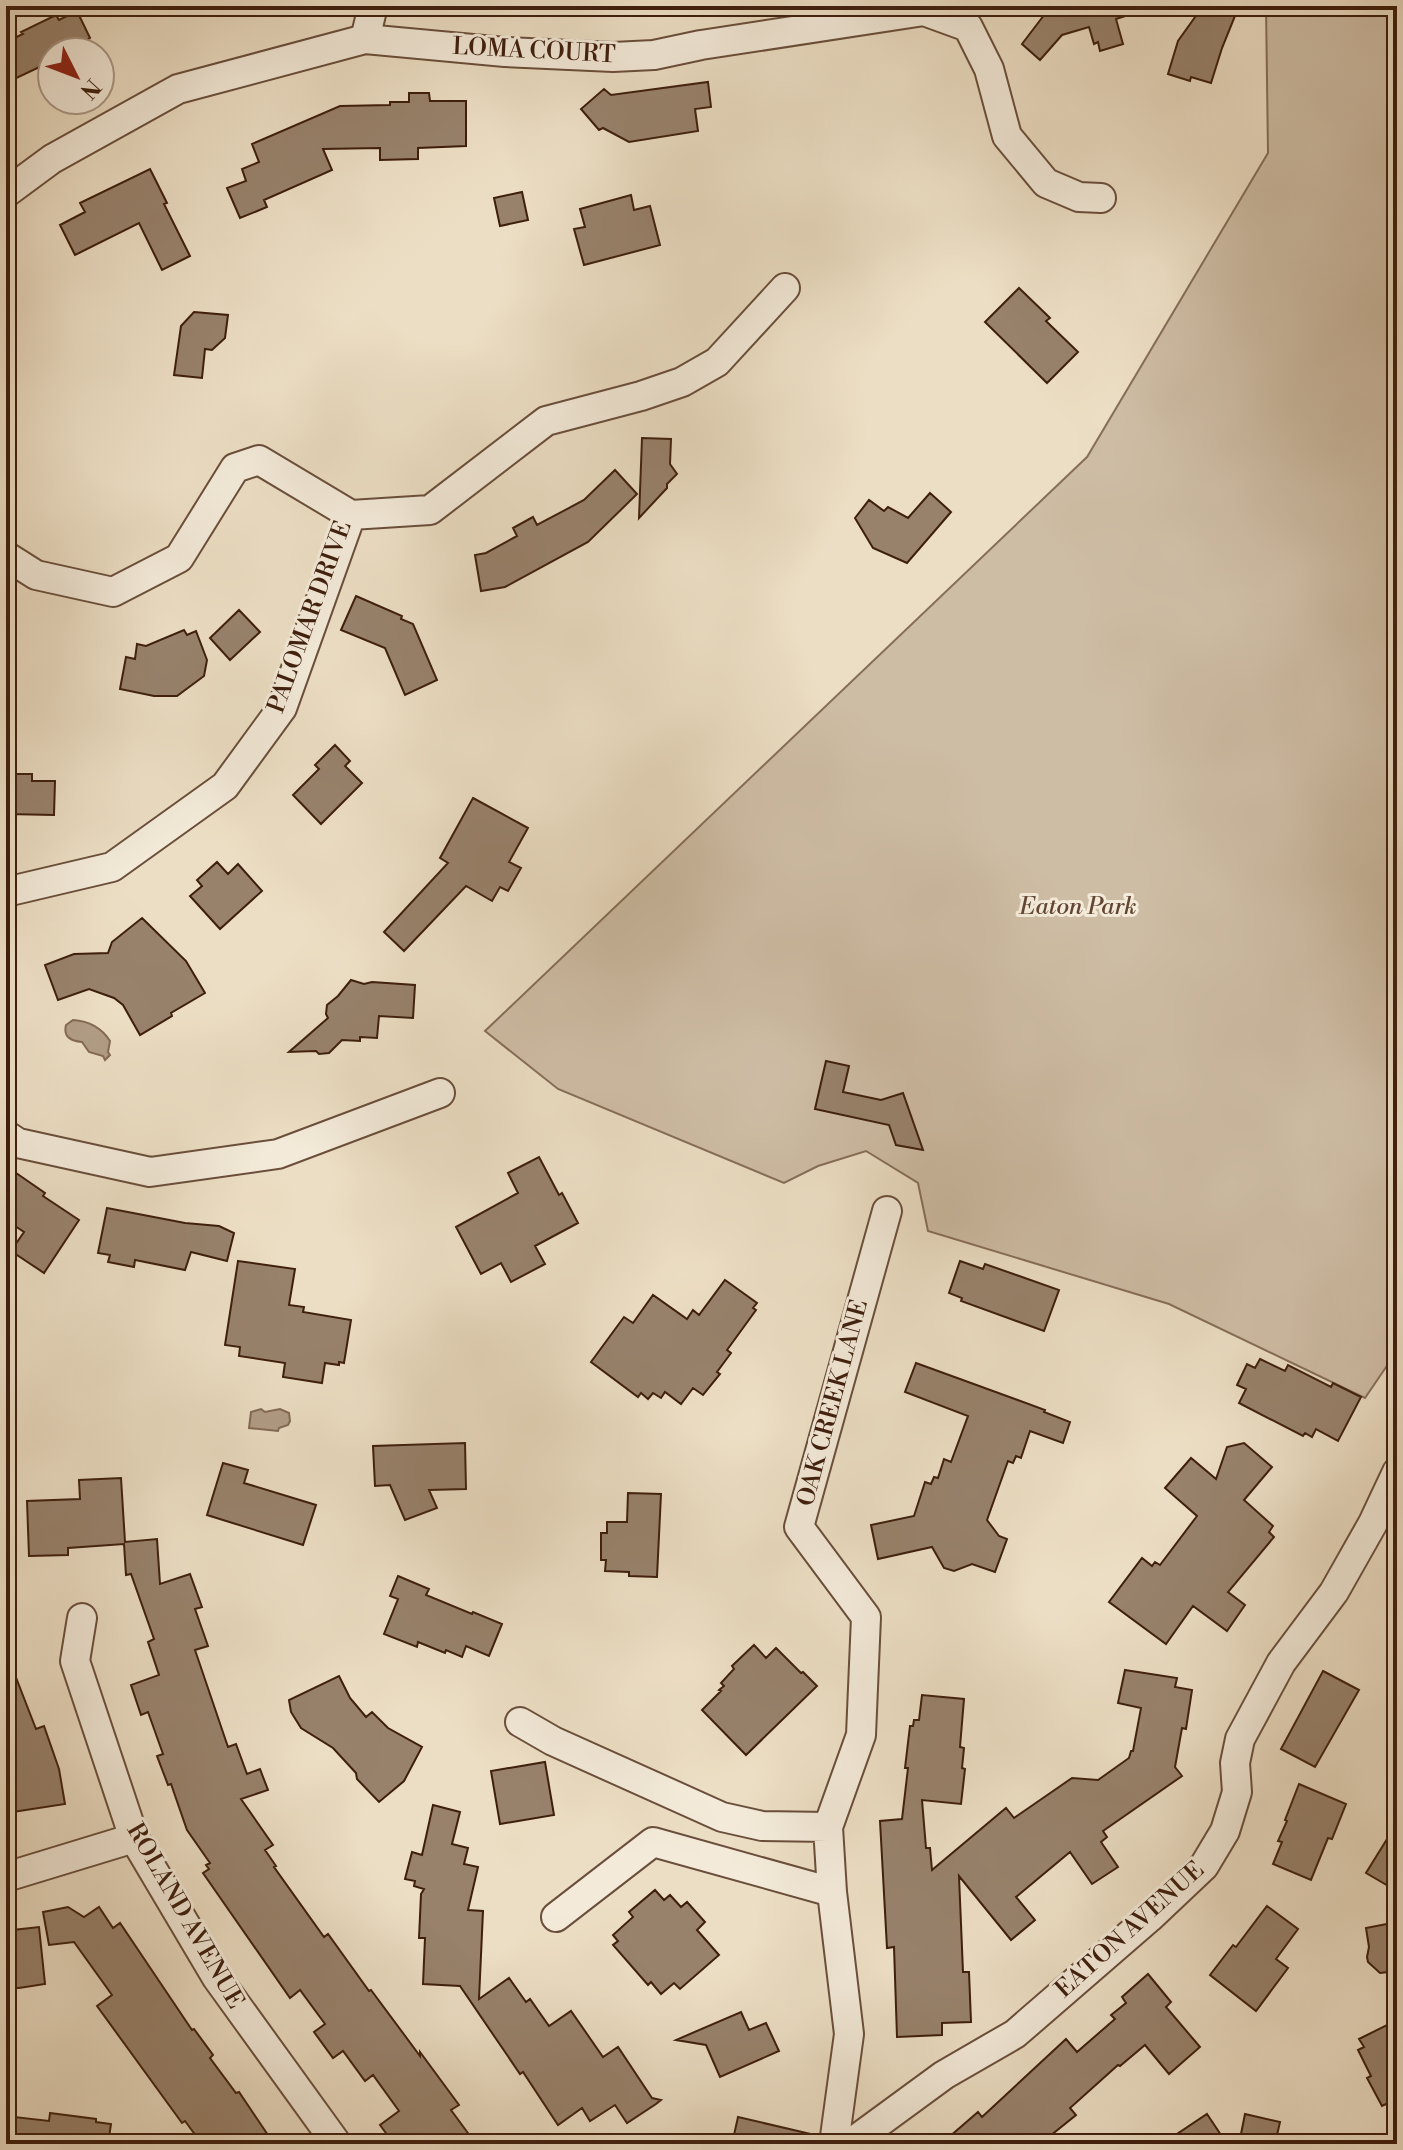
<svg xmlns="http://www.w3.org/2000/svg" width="1403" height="2150" viewBox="0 0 1403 2150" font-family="'Libre Bodoni',serif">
	<rect width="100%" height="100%" fill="#ecdec4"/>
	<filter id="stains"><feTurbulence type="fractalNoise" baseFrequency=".0025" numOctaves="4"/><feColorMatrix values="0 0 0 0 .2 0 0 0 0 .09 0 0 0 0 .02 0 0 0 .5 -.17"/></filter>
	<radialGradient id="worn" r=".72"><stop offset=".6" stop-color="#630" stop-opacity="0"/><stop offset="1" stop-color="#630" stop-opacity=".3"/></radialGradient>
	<!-- green -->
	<path fill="#cebda5" stroke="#866e59" stroke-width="2" d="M1266,6H1397V1351L1365,1398L1169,1304L928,1231L918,1183L866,1151L818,1166L784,1183L558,1089L485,1031L1087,457L1268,153Z"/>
	<!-- water -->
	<path fill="#b19d86" stroke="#836a56" stroke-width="2" d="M73,1020C89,1021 101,1027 110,1041L108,1052L110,1055L105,1060L103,1056L89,1052L82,1042C71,1041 63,1037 66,1025Z
		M261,1409L265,1412L280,1409L289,1413L290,1421L288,1425L279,1428L278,1431L249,1428L251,1412Z"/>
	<!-- building -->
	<path fill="#98826c" stroke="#3e1e0d" stroke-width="2" d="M1051,6H1140L1141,11L1116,19L1123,44L1100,51L1098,42L1094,44L1089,27L1062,35L1040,60L1022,44Z
		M1203,6H1239L1222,48L1211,83L1191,77L1190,81L1168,74L1178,41Z
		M77,11L90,38L84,42L89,52H52V61L6,83V42L23,34L21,32L56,15L59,20Z
		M708,82L711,107L695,109L698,131L629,142L603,128L599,130L581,109L604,89L611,95Z
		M409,93H429L430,101H466V146L418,148V159L380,160V148L323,149L332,170L264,200L267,207L240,218L227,188L246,181L242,169L259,162L252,144L340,106L390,105V102H409Z
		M150,169L167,203L164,204L190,256L162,270L139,223L75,255L60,225L85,212L80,203Z
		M522,192L528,220L500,226L494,198Z
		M631,195L634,210L650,206L660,245L584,265L574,229L585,227L580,209Z
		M1019,288L1050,318L1046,321L1078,352L1047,383L985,322Z
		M194,312L228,315L225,338L212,350L205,349L202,378L174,375L181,326Z
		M642,438L671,439L670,464L677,474L667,484V488L639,518Z
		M615,470L637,494L588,542L505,587L481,591L475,555L486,553L517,536L513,528L533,517L537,525L584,500Z
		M930,493L951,512L907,563L873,548L855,518L869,500L884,511L888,507L908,518Z
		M356,596L402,616L401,619L413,624L437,680L405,695L385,648L341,630Z
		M239,610L260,632L230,660L210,638Z
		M184,630L187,635L196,631L207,660L204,676L177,696H154L120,689L126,657L135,659L137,644L146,646Z
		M335,745L350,761L345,766L362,783L321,824L293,795L319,769L315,765Z
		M6,774H32V781H55L54,815L6,814Z
		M473,798L528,828L509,862L521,868L508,891L500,887L492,901L466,886L404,951L384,932L448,863L440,858Z
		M217,862L228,874L238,864L262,891L220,929L190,896L202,886L197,880Z
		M142,918L186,961L205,993L171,1013L172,1016L140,1035L123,1005L114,998L89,989L58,1000L45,965L74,954L108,953L112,942Z
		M351,980L364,984L372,982L415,985L413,1018L379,1016L377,1038L360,1037V1041L342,1040L329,1053L319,1054L316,1051L289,1052L328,1018L326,1014L327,1005L338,996Z
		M826,1061L849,1066L843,1092L881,1100L903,1093L923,1150L896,1145L889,1125L815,1109Z
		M539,1157L559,1195L562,1193L578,1223L535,1246L545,1264L511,1282L501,1263L481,1274L456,1227L518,1193L508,1173Z
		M6,1166L45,1193L43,1196L79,1220L44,1273L11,1251L24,1232L6,1220Z
		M107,1208L185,1223L219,1226L234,1233L227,1261L191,1252L185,1270L135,1260L134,1267L108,1262L110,1255L98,1253Z
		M238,1261L295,1269L289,1305L304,1307L303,1312L351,1320L344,1363L339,1362V1365L325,1363L322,1383L283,1377L285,1363L239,1356L240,1347L225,1345Z
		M960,1261L983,1269L985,1264L1059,1290L1044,1331L961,1301L962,1298L949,1293Z
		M725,1280L757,1303L753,1308L756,1310L727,1350L731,1353L717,1372L720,1374L703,1395L693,1388L681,1404L665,1392L661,1398L653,1393L648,1399L641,1393L638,1397L591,1362L624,1317L633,1323L653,1295L687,1319L693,1310L699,1315Z
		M1260,1359L1285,1371L1288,1365L1331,1387L1333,1383L1361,1397L1338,1441L1316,1429L1312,1437L1305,1433L1303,1436L1239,1403L1246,1389L1237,1385L1247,1364L1255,1368Z
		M916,1363L1045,1410L1044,1412L1070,1422L1063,1443L1030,1431L1021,1458L1016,1456L1013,1463L1008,1461L987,1520L999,1536L1007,1539L995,1572L972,1564L954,1571L944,1568L932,1547L878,1559L871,1525L914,1516L925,1482L931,1484L934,1477L938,1478L944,1459L951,1462L968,1416L905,1392Z
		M465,1443L466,1489L429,1490L437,1508L405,1520L390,1485L375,1486L373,1446Z
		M1244,1443L1272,1467L1244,1500L1273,1526L1269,1532L1274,1537L1228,1592L1245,1605L1227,1631L1193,1606L1166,1644L1109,1602L1142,1558L1152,1566L1155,1562L1160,1565L1197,1516L1165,1488L1191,1458L1216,1479L1227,1447Z
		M223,1463L248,1470L244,1483L316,1505L303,1545L207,1515Z
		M121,1478L125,1542L157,1539L160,1584L190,1574L202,1607L195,1609L208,1646L195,1650L228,1747L236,1744L247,1774L260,1769L268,1790L241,1799L273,1845L265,1850L276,1866L274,1867L324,1937L328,1934L369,1991L371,1990L420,2056V2052L459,2105L451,2110L476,2144H394L380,2125L399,2111L373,2075L365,2081L343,2051L333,2058L314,2032L325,2024L300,1990L290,1998L203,1873L209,1869L206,1865L210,1863L187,1830L171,1784L168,1785L157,1756L163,1754L148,1712L141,1715L131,1685L159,1675L148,1642L154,1639L131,1574L126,1575L124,1544L68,1548V1555L29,1556L27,1501L80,1499L79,1480Z
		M628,1493L661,1494L657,1577L629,1576V1572L605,1571L606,1560H601V1533H607V1522H627Z
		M398,1576L429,1589L426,1595L472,1614L473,1612L502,1624L489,1656L466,1646L462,1657L446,1650L445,1653L418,1642L417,1647L384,1634L398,1599L390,1596Z
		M754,1645L766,1658L776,1648L801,1673L803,1672L817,1686L746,1755L702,1710L721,1691L719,1690L724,1686L721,1683L734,1669L732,1666Z
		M6,1657H8L36,1729L44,1726L59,1769L65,1804L6,1813Z
		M1125,1670L1177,1678L1175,1687L1192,1690L1186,1729L1182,1728L1175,1767L1182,1776L1103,1831L1107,1837L1101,1842L1118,1867L1092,1884L1070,1852L1016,1897L1035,1920L1011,1940L959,1876L963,1972H969L971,2022L942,2023V2035L897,2037L894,1947L887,1948L880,1821L902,1819L908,1768H905L910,1726H913L914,1720H919L922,1695L964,1699L960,1747L964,1748L962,1768L965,1769L961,1804L922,1800L926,1848H930L932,1870L1006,1808L1014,1818L1072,1778L1098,1780L1129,1758L1131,1751H1133L1141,1708L1118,1703Z
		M1323,1671L1359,1690L1315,1767L1281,1749Z
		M339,1676L350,1698L366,1717L372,1712L388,1728L422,1747L404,1781L379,1802L357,1779L356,1773L333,1748L301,1728L291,1712L289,1700Z
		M545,1762L554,1815L500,1824L491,1771Z
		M1299,1784L1346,1804L1332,1839L1328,1838L1311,1880L1273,1864L1282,1842L1278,1841L1287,1821L1285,1820Z
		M433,1805L460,1812L452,1844L468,1848L464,1864L478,1867L468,1910L483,1911L479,1999L509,1978L526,2002L530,1999L549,2026L571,2011L603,2057L618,2047L652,2098L661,2100L656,2104L627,2123L615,2105L590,2121L582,2108L558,2125L523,2072L520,2074L460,1986L423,1984L425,1938H419L421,1894L424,1889L414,1886L415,1881L405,1879L412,1852L422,1855Z
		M1397,1823V1891L1366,1873Z
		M655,1890L664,1900L670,1895L681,1907L687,1902L705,1922L697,1930L719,1955L680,1989L674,1983L661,1994L651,1982L648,1985L613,1945L618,1941L613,1935L633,1917L629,1912Z
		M1267,1906L1298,1929L1276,1959L1288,1968L1256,2011L1210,1975L1233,1945L1236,1947Z
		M68,1907L84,1917L99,1907L113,1928L120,1923L192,2030L194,2029L213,2055L210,2058L236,2093L239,2092L274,2144H202L185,2121L182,2123L97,2006L112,1995L74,1942L49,1945L43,1912Z
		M1397,1922V1971L1380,1973L1368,1962L1367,1957L1369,1947L1366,1928Z
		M39,1927L45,1984L19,1988L6,1987V1948L15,1949L13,1930Z
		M1148,1974L1171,2002L1166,2007L1200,2047L1169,2074L1145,2045L1120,2066L1118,2065L1070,2108L1076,2115L1040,2144H941L978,2112L982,2117L1066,2039L1077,2052L1115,2019L1111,2015L1126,2003L1122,1997Z
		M741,2012L749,2030L766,2023L779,2051L720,2077L706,2045L676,2040Z
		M1397,2020V2099L1382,2106L1367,2078L1371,2076L1358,2050L1364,2047L1359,2039Z
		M50,2113L96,2119V2122L111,2124L108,2144H6V2116L49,2121Z
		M1207,2114L1227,2144H1162Z
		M1245,2114L1280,2122L1275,2144H1239Z
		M738,2117L815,2135L814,2144H732Z"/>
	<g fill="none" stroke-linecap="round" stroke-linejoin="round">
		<!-- minor casing -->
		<g stroke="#6a4e3b" stroke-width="32">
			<path id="minor" d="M365,39L505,52L613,57L654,55L701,45L924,11L968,27L989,69L1007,136L1046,183L1079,197L1101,198
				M6,193L52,159L178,89L365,39L373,6
				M351,515L430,510L546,421L641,396L682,382L717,362L785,288
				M6,556L36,575L113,592L179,558L235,468L259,460L351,515
				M6,892L112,867L225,786L282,708L351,515
				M6,1135L18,1143L150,1172L278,1154L440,1093
				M82,1618L75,1661L134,1838L217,1978L337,2144
				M520,1722L553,1741L722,1817L762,1826L828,1827
				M6,1877L134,1838
				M556,1917L653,1842L832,1892
				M834,2144L849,2034L832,1892L828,1827L861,1735L866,1617L799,1527L887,1211
				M853,2144L858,2138L944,2075L1015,2034L1149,1918L1204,1866L1225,1831L1237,1792L1235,1763L1240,1739L1281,1663L1334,1592L1373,1523L1397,1472"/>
		</g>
		<!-- minor -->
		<use href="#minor" stroke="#f3ead9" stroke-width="28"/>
	</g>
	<g text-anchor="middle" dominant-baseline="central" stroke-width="6" stroke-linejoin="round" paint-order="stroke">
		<!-- street labels -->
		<g font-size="24" fill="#3e1e0d" stroke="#f3ead9">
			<text transform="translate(534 51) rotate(3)">LOMA COURT</text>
			<text transform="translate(310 617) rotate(-70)">PALOMAR DRIVE</text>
			<text transform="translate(833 1403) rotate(-75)">OAK CREEK LANE</text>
			<text transform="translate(185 1916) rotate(60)">ROLAND AVENUE</text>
			<text transform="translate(1130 1930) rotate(-42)">EATON AVENUE</text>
		</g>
		<!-- park labels -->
		<g font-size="24" font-style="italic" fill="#624633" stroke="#f3ead9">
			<text x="1078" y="907">Eaton Park</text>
		</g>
	</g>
	<!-- margin -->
	<rect width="1403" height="2150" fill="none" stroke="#ecdec4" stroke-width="32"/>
	<rect x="8" y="8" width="1387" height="2134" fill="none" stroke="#3e1e0d" stroke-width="4"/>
	<rect x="16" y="16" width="1371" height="2118" fill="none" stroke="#3e1e0d" stroke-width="2"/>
	<!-- north arrow -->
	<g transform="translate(76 76) rotate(132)"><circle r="38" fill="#f3ead9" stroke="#ab9887" stroke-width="2"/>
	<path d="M0-6L14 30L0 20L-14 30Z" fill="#8f2418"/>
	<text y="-12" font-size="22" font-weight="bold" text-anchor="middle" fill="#3e1e0d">N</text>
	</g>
	<rect width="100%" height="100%" filter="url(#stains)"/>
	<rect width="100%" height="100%" fill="url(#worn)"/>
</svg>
